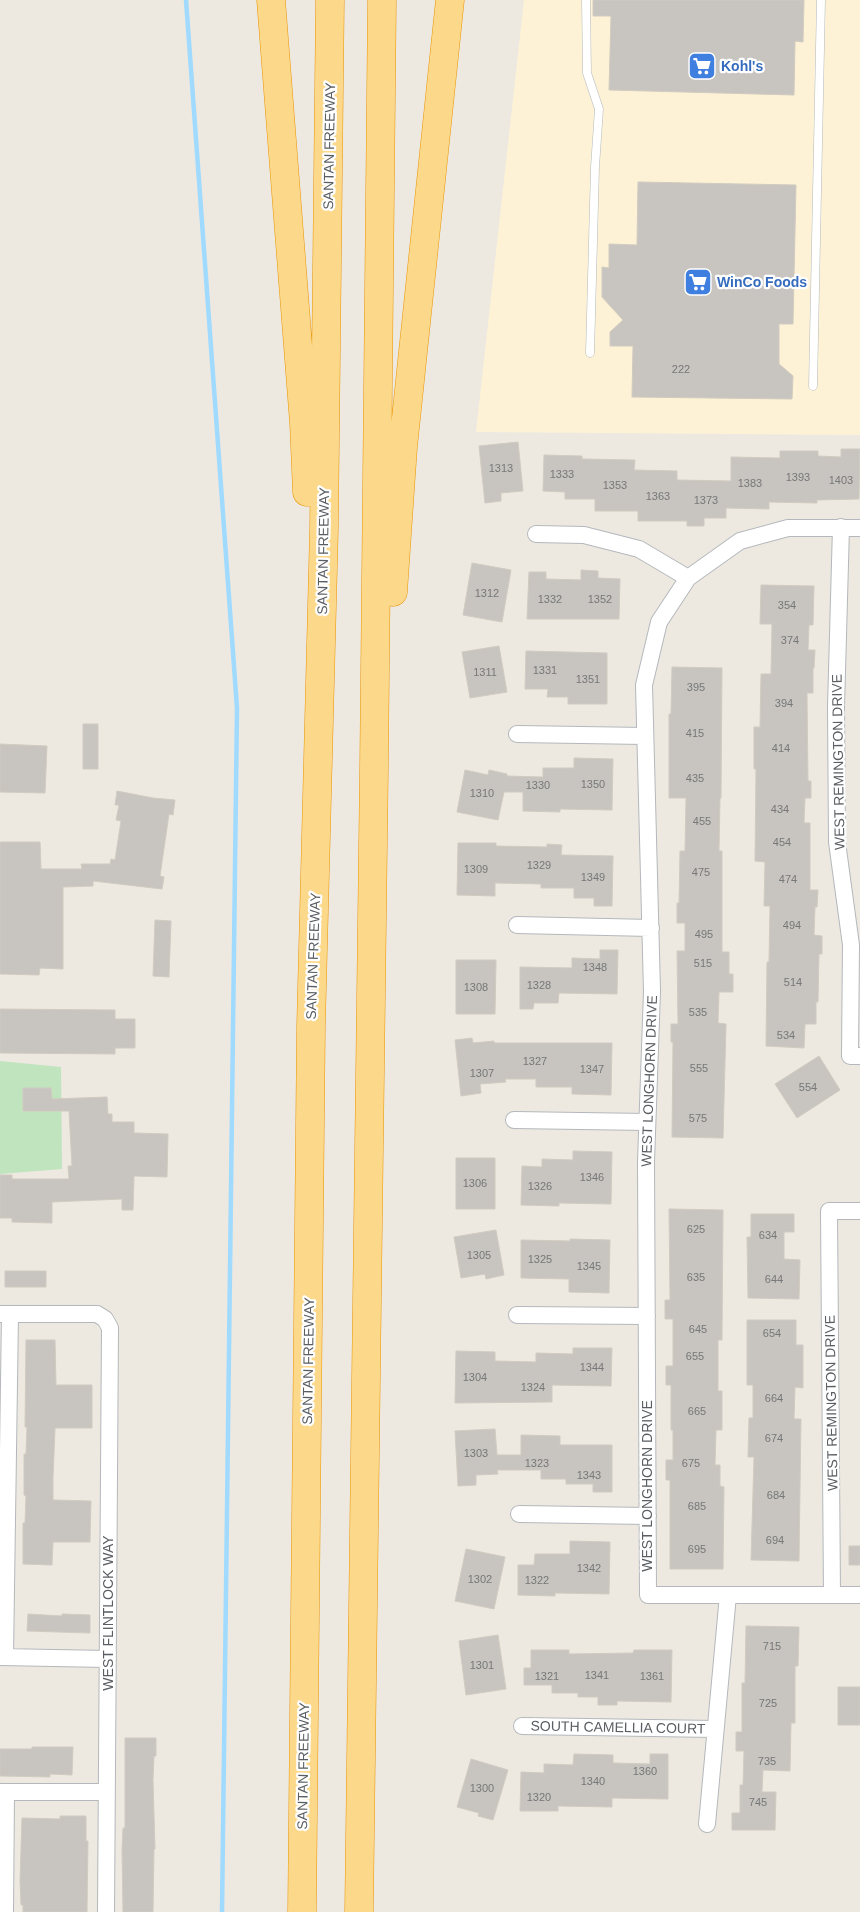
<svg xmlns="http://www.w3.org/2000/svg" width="860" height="1912" viewBox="0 0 860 1912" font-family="Helvetica,sans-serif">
	<rect width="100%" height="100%" fill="#ede9e1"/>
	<!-- commercial -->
	<path fill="#fdf2d6" d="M524,0H860V435L476,432Z"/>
	<!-- green -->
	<path fill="#c0e4be" d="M0,1061L61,1067L62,1169L0,1174Z"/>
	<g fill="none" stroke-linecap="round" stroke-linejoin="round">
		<!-- stream -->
		<path stroke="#a0dafe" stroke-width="4.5" d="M186,0L237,708L222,1912"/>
	</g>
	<!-- building -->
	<path fill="#c8c4bf" stroke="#d1cbc0" d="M593,0H804L803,42L795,41L794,95L609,90L611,16H593Z
		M638,182L796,185L793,324H779V364L793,376L792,399L632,397L633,346H610V332L623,320L602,297V267L609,268V244L637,245Z
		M518,442L523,491L501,493V501L485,503L479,446Z
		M841,449H860L859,499L817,500V503L769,502V509L726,508V518H704V526H687V521H638V511H595V499H565V492L543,491L544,455L582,456V459L635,460L634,470L677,471V480L731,481V457L780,458V451H818V456L841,457Z
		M472,563L511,570L502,622L463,615Z
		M581,570L598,571V578L620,579L619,619H527L529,572H546V579L581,580Z
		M761,585L814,586L813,625H809L808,650H815L814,668H813V693H807L808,781H811V798H805L804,823H810V890H818L817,907H815L814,935L822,936V954H819L818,1002H816V1024H805L804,1048L766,1046L767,962H769L770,906H764L765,862L755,861L756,769H754V727H760L761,674H771L772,624H760Z
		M499,646L507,692L470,698L462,652Z
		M526,651L607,653V704H568V697H547L548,689H525Z
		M672,667L722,668L721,798H720L719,851H722V952H729V974H733V992H719L718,1023L726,1024L723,1138L672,1137L673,1042H671V1024H678L677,951H685V923H677V903H679L680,851H685L686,798H669V714H671Z
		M83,724H98V769H83Z
		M0,744L47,746L45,793L0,792Z
		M574,758L613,759L612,810L560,809V812L523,811V792H504L498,820L457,812L465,770L488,775L489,770L507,774V776L543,777V768H574Z
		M117,791L153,798L175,800L173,815L169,814L160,876L164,877L162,889L93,881V886L63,887V969L40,968L39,975L0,974V842H40L41,869H82L81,864H110L111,859L115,860L121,821L116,820L119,805H115Z
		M458,843H496V846L547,847V844L562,845L561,855L613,856L612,906H594V898H574V888H541V884L495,883V896L457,895Z
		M155,920L171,921L169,977L153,976Z
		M600,950H618L617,994L559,993L558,1003H534L533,1009H520V967L572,968V958L600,959Z
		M456,960H496L495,1014H456Z
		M0,1009L115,1010V1019H135V1048H115V1054L0,1053Z
		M472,1038L473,1043L494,1041V1043H612L611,1095L572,1094V1087H536V1079H505L506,1082L480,1084L481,1093L461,1096L455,1040Z
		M819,1056L840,1090L797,1118L775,1084Z
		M23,1088H51L52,1099L107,1097L108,1114H112V1122H134V1133L168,1134L167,1177L134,1176L133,1210H122V1199L52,1202V1223L12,1222V1218H0V1175H12V1179H69L68,1166H72L69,1111H23Z
		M573,1151L612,1152L611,1204L559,1203V1206L521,1205L522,1166L542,1167V1159L573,1160Z
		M456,1158H495V1209H456Z
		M669,1209L723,1210L722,1340H718V1391H722V1430H716L715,1465H720V1486L724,1487L723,1569H670V1480H666V1460H673V1430H671V1385H666V1366H673V1319H665V1300H670Z
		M751,1214H794V1232H784V1259L800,1260L799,1299L748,1298L747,1237H751Z
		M496,1230L504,1275L486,1279L485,1274L461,1278L454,1237Z
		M570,1239L610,1240L609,1293L569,1292V1279L521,1278V1240L570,1241Z
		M5,1271H46V1287H5Z
		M747,1320H796V1345H803V1388L795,1387L794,1419H801L799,1561L751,1560L754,1457H748L749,1418H753V1385H747Z
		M26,1340H55L56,1385H92V1428H55L53,1478V1500L91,1501L90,1542H53L52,1565L23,1564V1523H25L26,1496L24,1495V1454H26L27,1427H25Z
		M573,1348H612L611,1386L552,1385V1402L455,1403L456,1351L495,1352V1361L536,1362V1353L573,1354Z
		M495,1429L497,1455H521V1435L560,1436V1445H612V1492H593V1484H566V1479H541V1470H497L498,1474L476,1475V1485L458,1486L455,1431Z
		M570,1541L610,1542L609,1594L555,1593V1596L518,1595V1565H534L535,1554H570Z
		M849,1546H860V1565H849Z
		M466,1549L505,1557L494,1609L455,1601Z
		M28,1614L62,1616V1614L90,1615V1633L27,1631Z
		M746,1626L799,1627L798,1666H795V1723H791L790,1771L763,1770L762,1792H776L775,1830H732V1813H740V1785H743L744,1751H736V1732H742V1683H745Z
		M498,1635L506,1689L466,1695L459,1641Z
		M531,1650H569V1654L633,1653L634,1650H672L671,1702L617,1701V1705H598V1697H578V1693H552V1685H524V1668H531Z
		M838,1687H860V1725H838Z
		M125,1738H156V1756H154L153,1780L155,1849H154L153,1912H123L122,1850L123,1828H125Z
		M32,1747H73L72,1775L50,1774V1777L0,1776V1749H32Z
		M574,1754L613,1755V1763L650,1764V1754H668V1799L612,1798V1807L558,1806V1811H520L521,1772L544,1773V1764L573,1765Z
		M471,1759L508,1770L493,1820L478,1816L479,1813L457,1807Z
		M60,1816H86V1841H88L87,1912H23V1905H21L20,1881L22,1818L60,1819Z"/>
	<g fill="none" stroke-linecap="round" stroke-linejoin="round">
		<!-- service casing -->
		<g stroke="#b4b8bc" stroke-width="9">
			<path id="service" d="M586,0L587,73L599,109L595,167L590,353
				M813,386L821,0"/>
		</g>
		<!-- minor casing -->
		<g stroke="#b4b8bc" stroke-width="18">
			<path id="minor" d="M841,527L836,707L837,842L851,945L850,1056H860
				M860,528H788L740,541L688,578L659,622L644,685L652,991L646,1162L648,1595H860
				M536,534L584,535L639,549L688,578
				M517,734L645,736
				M517,925L651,928
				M514,1120L647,1122
				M0,1314H97L105,1319L110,1328L106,1912
				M517,1315L647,1316
				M519,1514L648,1516
				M832,1595L829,1211H860
				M0,1657L108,1659
				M5,1657L10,1314
				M522,1726L715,1729
				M0,1792H107
				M707,1824L728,1595
				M5,1912L6,1793"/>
		</g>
		<!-- motorway casing -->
		<g stroke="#ea9503" stroke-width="29">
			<path id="motorway" d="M271,0L304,423L307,492
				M393,592L403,447L450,0
				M302,1912L311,1026L324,529L330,0
				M359,1912L374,768L382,0"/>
		</g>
		<!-- service -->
		<use href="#service" stroke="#fff" stroke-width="8"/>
		<!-- minor -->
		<use href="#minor" stroke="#fff" stroke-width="16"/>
		<!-- motorway -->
		<use href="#motorway" stroke="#fbd88a" stroke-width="28"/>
	</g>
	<!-- icons -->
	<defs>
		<g id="supermarket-square" transform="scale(1.4375)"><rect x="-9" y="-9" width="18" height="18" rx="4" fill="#3f7fe0" stroke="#fff"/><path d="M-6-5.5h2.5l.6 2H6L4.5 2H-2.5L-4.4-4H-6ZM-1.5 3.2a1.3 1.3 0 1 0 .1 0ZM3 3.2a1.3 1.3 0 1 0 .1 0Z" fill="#fff"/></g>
	</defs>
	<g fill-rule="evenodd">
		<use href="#supermarket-square" x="702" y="66"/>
		<use href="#supermarket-square" x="698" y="282"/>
	</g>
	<g text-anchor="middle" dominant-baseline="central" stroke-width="4.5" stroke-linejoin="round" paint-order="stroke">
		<!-- number labels -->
		<g font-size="11" fill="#767879">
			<text x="681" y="369">222</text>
			<text x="501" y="468">1313</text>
			<text x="562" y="474">1333</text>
			<text x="798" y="477">1393</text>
			<text x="841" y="480">1403</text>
			<text x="750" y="483">1383</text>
			<text x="615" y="485">1353</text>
			<text x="658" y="496">1363</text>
			<text x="706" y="500">1373</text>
			<text x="487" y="593">1312</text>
			<text x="550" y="599">1332</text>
			<text x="600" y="599">1352</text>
			<text x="787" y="605">354</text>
			<text x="790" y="640">374</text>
			<text x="545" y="670">1331</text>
			<text x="485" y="672">1311</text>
			<text x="588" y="679">1351</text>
			<text x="696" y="687">395</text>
			<text x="784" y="703">394</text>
			<text x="695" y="733">415</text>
			<text x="781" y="748">414</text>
			<text x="695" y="778">435</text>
			<text x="593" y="784">1350</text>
			<text x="538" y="785">1330</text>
			<text x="482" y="793">1310</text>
			<text x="780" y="809">434</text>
			<text x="702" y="821">455</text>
			<text x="782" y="842">454</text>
			<text x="539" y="865">1329</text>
			<text x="476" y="869">1309</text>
			<text x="701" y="872">475</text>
			<text x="593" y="877">1349</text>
			<text x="788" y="879">474</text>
			<text x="792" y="925">494</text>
			<text x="704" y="934">495</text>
			<text x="703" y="963">515</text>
			<text x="595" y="967">1348</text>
			<text x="793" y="982">514</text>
			<text x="539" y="985">1328</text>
			<text x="476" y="987">1308</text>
			<text x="698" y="1012">535</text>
			<text x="786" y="1035">534</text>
			<text x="535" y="1061">1327</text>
			<text x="699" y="1068">555</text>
			<text x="592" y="1069">1347</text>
			<text x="482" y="1073">1307</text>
			<text x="808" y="1087">554</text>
			<text x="698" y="1118">575</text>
			<text x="592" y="1177">1346</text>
			<text x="475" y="1183">1306</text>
			<text x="540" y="1186">1326</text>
			<text x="696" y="1229">625</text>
			<text x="768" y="1235">634</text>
			<text x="479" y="1255">1305</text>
			<text x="540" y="1259">1325</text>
			<text x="589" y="1266">1345</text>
			<text x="696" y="1277">635</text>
			<text x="774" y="1279">644</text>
			<text x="698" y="1329">645</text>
			<text x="772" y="1333">654</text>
			<text x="695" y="1356">655</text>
			<text x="592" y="1367">1344</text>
			<text x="475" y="1377">1304</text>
			<text x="533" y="1387">1324</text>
			<text x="774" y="1398">664</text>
			<text x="697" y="1411">665</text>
			<text x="774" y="1438">674</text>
			<text x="476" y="1453">1303</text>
			<text x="537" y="1463">1323</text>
			<text x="691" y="1463">675</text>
			<text x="589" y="1475">1343</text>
			<text x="776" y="1495">684</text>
			<text x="697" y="1506">685</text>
			<text x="775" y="1540">694</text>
			<text x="697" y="1549">695</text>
			<text x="589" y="1568">1342</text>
			<text x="480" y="1579">1302</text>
			<text x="537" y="1580">1322</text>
			<text x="772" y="1646">715</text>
			<text x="482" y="1665">1301</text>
			<text x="597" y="1675">1341</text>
			<text x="547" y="1676">1321</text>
			<text x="652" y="1676">1361</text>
			<text x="768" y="1703">725</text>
			<text x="767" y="1761">735</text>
			<text x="645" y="1771">1360</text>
			<text x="593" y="1781">1340</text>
			<text x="482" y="1788">1300</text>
			<text x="539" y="1797">1320</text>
			<text x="758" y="1802">745</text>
		</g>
		<!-- shop labels -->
		<g font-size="14" font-weight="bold" fill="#366cbe" stroke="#fff" text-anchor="start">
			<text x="721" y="66">Kohl's</text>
			<text x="717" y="282">WinCo Foods</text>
		</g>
		<!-- street labels -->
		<g font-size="14" fill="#5a5e62" stroke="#fff">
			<text transform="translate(329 146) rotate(-89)">SANTAN FREEWAY</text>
			<text transform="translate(323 551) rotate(-89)">SANTAN FREEWAY</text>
			<text transform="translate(838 762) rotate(-91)">WEST REMINGTON DRIVE</text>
			<text transform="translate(313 956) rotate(-88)">SANTAN FREEWAY</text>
			<text transform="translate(649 1081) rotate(-88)">WEST LONGHORN DRIVE</text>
			<text transform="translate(308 1361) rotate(-89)">SANTAN FREEWAY</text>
			<text transform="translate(831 1403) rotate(-91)">WEST REMINGTON DRIVE</text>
			<text transform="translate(647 1486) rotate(-90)">WEST LONGHORN DRIVE</text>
			<text transform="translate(108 1613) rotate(-90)">WEST FLINTLOCK WAY</text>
			<text transform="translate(618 1727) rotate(1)">SOUTH CAMELLIA COURT</text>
			<text transform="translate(303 1766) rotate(-89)">SANTAN FREEWAY</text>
		</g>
	</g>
</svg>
